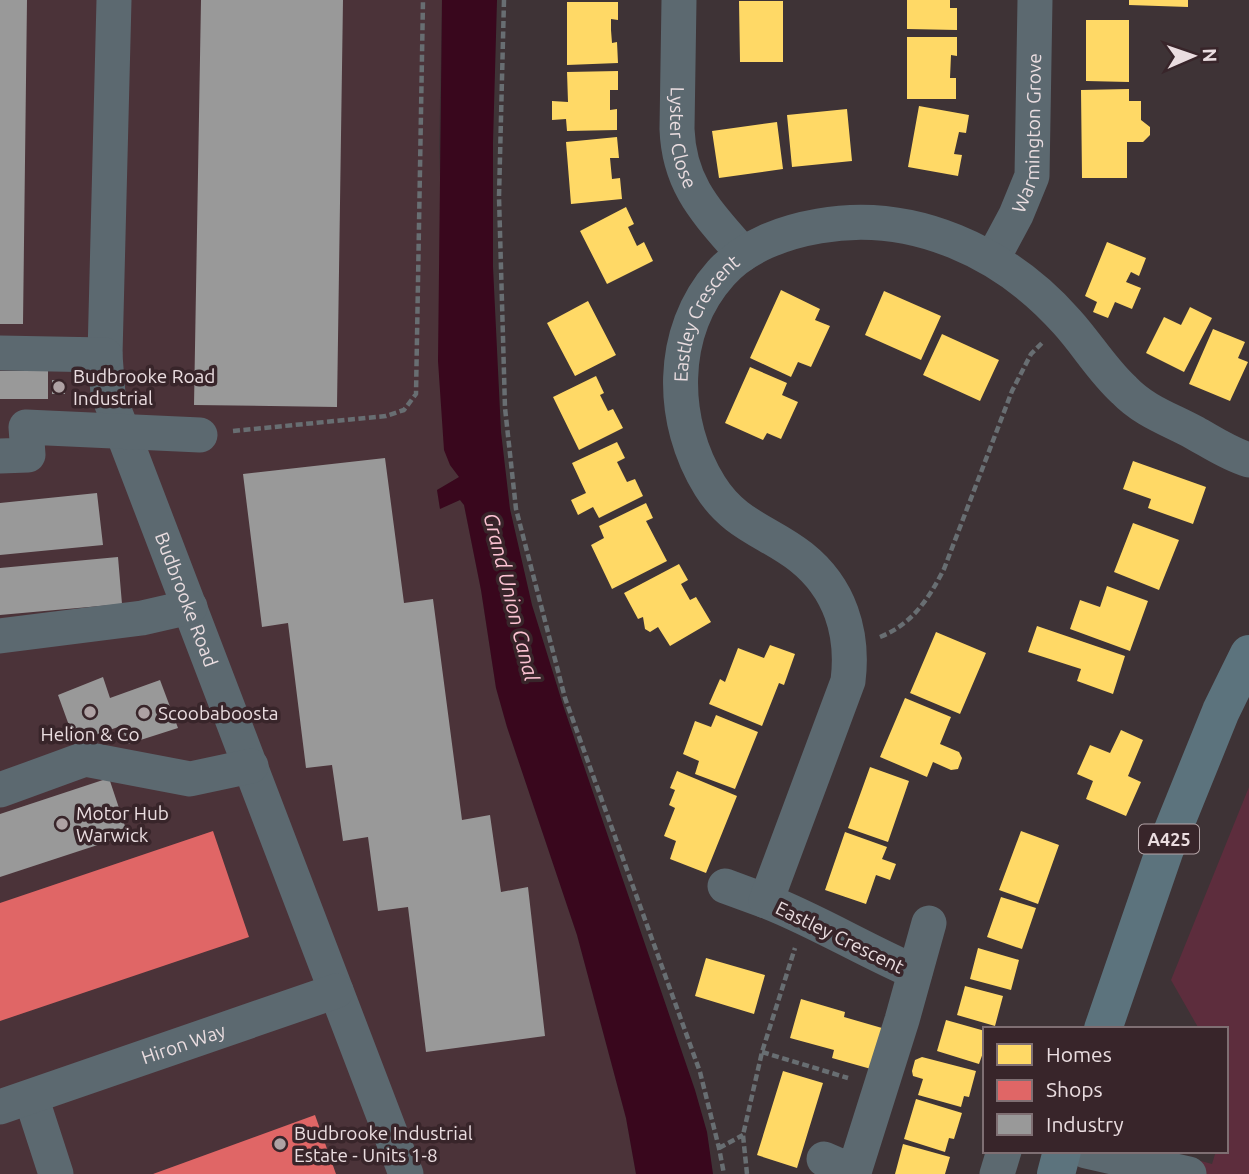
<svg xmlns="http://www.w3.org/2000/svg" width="1249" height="1174" viewBox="0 0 1249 1174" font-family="Ubuntu,sans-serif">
	<rect width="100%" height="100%" fill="#3e3336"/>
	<!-- built -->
	<path fill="#4b3339" d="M0,0H442L439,147L450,465L460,477L437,490L440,508L460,500L464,505L481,590L496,688L507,727L577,935L626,1118L636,1174H0Z"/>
	<!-- green -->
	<path fill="#5d2d3d" d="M1249,787V1174H1112L1164,1151L1212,1164L1216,1151H1226V1029H1199L1171,980Z"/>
	<!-- water -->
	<path fill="#39071d" d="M442,0H497L493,142V267L501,432L510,509L532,605L563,705L695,1090L707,1132L713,1174H636L626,1118L577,935L507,727L496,688L481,590L464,505L460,500L440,509L437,490L459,477L450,465L444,450L438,361Z"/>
	<!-- homes -->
	<path fill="#ffd966" d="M907,0H950V8H957V30L907,29Z
		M1129,0H1188V7L1129,5Z
		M739,1H783V62H740Z
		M567,2H618V20L611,19V30L612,43L617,42L618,63L567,65Z
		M1086,20H1129V82L1086,81Z
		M907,37H957V56L951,55L950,78H956V99H907Z
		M618,71V90H610V110L617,109V130L567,131L566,119L552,120V101L568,102L567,72Z
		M1129,89V101H1141V120L1150,127V135L1143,142H1127V178H1082L1081,90Z
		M919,106L969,115L966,133L959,132L954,154L962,155L958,176L908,167Z
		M847,109L852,161L792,167L787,115Z
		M777,122L783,169L719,178L712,131Z
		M617,137L619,158H610L612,179L620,178L622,199L571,204L566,142Z
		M626,207L634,224L628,227L637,246L644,242L653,261L607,284L580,231Z
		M1107,242L1146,258L1139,276L1131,272L1126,282L1141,288L1132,309L1115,302L1108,318L1093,312L1097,302L1085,296Z
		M781,290L820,309L815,320L830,326L811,367L798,362L791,377L750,358Z
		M884,291L941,316L921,360L865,335Z
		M588,301L616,355L575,376L547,323Z
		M1190,307L1212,318L1184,372L1146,353L1164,317L1181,325Z
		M1213,329L1245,342L1238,358L1248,362L1230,401L1189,384Z
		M942,334L999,360L980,401L923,375Z
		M750,367L787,383L782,395L798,402L781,439L767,433L763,440L725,423Z
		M596,376L604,393L600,395L608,411L613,409L623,428L579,450L553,397Z
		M617,442L625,458L617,462L627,482L635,479L643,496L599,518L593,507L578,515L571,500L586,493L572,463Z
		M1133,461L1206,487L1193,524L1148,508L1151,499L1123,489Z
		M646,503L653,518L646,521L667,561L612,589L591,545L604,538L599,526Z
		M1133,523L1179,540L1159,590L1114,572Z
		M679,564L688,580L681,584L686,593L690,600L696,597L711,622L670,646L658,627L650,632L645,629L643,617L638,619L624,593Z
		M1107,586L1148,601L1130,651L1070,629L1080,600L1100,607Z
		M1037,626L1125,656L1113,694L1077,681L1081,669L1028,652Z
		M936,632L986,653L960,714L910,693Z
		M770,645L795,654L784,685L779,683L762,726L709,704L720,679L725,682L738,648L764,658Z
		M905,698L951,717L940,744L959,752L962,758L958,769L951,770L933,762L927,777L880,757Z
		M716,715L758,732L735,789L695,774L699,761L683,754L695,721L711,727Z
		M1121,730L1143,740L1128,776L1141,782L1126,816L1086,799L1093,781L1077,774L1090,745L1110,753Z
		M870,767L909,781L888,842L848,828Z
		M677,771L737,796L706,873L670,859L676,841L664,836L675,808L669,805L675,790L670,788Z
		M1021,831L1059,845L1038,904L999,890Z
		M845,832L887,847L882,859L896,864L890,880L876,875L866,904L825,890Z
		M1001,897L1036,908L1022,949L987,937Z
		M978,948L1019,960L1011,990L970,979Z
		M706,958L765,975L754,1014L695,996Z
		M965,986L1003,996L995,1026L957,1015Z
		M801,999L845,1012L844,1017L882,1028L871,1069L832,1058L834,1050L790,1038Z
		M946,1020L985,1031V1047L979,1064L937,1051Z
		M922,1057L976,1071L969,1097L964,1096L961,1107L918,1095L923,1079L913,1076L912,1071L915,1060Z
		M783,1071L823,1083L797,1168L757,1155Z
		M916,1099L962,1113L954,1139L949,1138L945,1152L904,1139Z
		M903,1144L950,1157L945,1174H895Z"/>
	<!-- shops -->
	<path fill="#e06666" d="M213,831L249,937L0,1021V903Z
		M315,1115L336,1174H153Z"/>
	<!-- industry -->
	<path fill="#999" d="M0,0H27L23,324H0Z
		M201,0H343L337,407L194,405Z
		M0,371H48V399H0Z
		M52,380L65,381V394H52Z
		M385,458L404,603L433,599L462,820L490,815L501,892L528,887L545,1036L426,1052L408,907L378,911L368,837L343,841L332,765L306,768L288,623L262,627L243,474Z
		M97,493L103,545L0,555V503Z
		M118,557L122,604L0,615V568Z
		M103,677L110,698L160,680L178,728L128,744L121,726L75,742L58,695Z
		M109,778L128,835L0,877V814Z"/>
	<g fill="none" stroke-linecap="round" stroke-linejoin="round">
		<!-- path -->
		<path stroke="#686e72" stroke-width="4.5" stroke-dasharray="7 3.5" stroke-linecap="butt" d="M504,0L499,197L505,408L516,509L565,698L700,1072L719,1148L724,1174
			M233,431L386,416L404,410L416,394L423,0
			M880,637C912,624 928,600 944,569L1012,391L1031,354L1042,343
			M762,1052L848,1078
			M719,1148L743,1135
			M747,1174L743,1135L762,1052L795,948"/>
		<!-- minor -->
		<g stroke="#5c6970" stroke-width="35">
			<path id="s1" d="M114,0L105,355L108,394L406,1174"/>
			<path id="s2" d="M679,0L677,129C679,186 708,213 743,254"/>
			<path id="s3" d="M993,258L1016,215L1032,176L1035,0"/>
			<path d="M0,353L105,355"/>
			<path d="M0,456L28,455L26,427L200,435"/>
			<path d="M0,636L142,618L190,607"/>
			<path d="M0,790L85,759L190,779L251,766"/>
			<path d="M725,886L766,901"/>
			<path id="s4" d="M915,972C864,950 817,921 766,901L848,681C854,633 840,588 801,557C768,531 735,526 710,486C670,422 668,332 721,273C745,246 784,232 819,226C913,209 1005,252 1067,322C1087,344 1102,370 1124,390C1144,411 1169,419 1195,433C1213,443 1229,454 1249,460"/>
			<path d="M31,1097L56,1174"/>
			<path id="s5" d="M0,1107L336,991"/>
			<path d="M1086,1151L1189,1174"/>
			<path d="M824,1159L854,1172L902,1020L929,923"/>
			<path d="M997,1174L1004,1151"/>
		</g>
		<!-- major -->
		<path stroke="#5c737d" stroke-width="38" d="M1103,1029L1164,852L1221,711L1249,654
			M1056,1174L1062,1151"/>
	</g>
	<!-- markers -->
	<g fill="#aea2a4" stroke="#38252a" stroke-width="2.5">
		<circle cx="59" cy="387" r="7"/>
		<circle cx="90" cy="712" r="7"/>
		<circle cx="144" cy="713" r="7"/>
		<circle cx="62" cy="824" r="7"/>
		<circle cx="280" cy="1144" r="7"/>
	</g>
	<g text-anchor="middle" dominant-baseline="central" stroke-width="7" stroke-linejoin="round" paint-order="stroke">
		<!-- shield labels -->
		<rect fill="#38252a" stroke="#b5a6a9" stroke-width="2" x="1139" y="824.5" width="60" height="29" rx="5"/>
		<g font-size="18" font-weight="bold" fill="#eadde0">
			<text x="1169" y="839">A425</text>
		</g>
		<!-- street labels -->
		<g font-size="19" fill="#eadde0" stroke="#38252a">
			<text stroke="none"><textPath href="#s3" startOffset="133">Warmington Grove</textPath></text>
			<text stroke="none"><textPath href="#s2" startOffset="138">Lyster Close</textPath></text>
			<text stroke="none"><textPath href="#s4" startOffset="835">Eastley Crescent</textPath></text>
			<text stroke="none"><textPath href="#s1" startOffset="614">Budbrooke Road</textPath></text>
			<text transform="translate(840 937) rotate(26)">Eastley Crescent</text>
			<text stroke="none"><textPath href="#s5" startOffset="194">Hiron Way</textPath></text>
		</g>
		<!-- poi labels -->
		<g font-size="19" fill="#eadde0" stroke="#38252a" text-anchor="start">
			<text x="73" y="376">Budbrooke Road<tspan x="73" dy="22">Industrial</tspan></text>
			<text x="158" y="713">Scoobaboosta</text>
			<text x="90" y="734" text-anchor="middle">Helion &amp; Co</text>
			<text x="76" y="813">Motor Hub<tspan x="76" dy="22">Warwick</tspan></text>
			<text x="294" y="1133">Budbrooke Industrial<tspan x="294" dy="22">Estate - Units 1-8</tspan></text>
		</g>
		<!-- water labels -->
		<g font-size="21" font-style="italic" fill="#fcc2d2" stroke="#38252a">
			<text transform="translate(512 597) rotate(76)">Grand Union Canal</text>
		</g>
	</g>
	<!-- legend -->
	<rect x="983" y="1027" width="245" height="126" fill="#38252a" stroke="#7f6f73" stroke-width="2"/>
	<rect x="997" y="1044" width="35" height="21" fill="#ffd966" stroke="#7f6f73" stroke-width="2"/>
	<text x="1046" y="1062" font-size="21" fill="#eadde0">Homes</text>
	<rect x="997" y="1080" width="35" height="21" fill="#e06666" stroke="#7f6f73" stroke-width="2"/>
	<text x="1046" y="1097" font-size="21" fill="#eadde0">Shops</text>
	<rect x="997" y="1114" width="35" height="21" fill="#999999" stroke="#7f6f73" stroke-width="2"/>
	<text x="1046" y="1132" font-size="21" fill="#eadde0">Industry</text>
	<!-- north arrow -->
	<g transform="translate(1193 56) rotate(88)" stroke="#38252a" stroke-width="5" paint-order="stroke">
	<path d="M0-5L12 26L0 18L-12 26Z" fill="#eadde0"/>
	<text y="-10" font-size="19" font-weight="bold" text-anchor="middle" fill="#eadde0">N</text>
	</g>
</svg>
